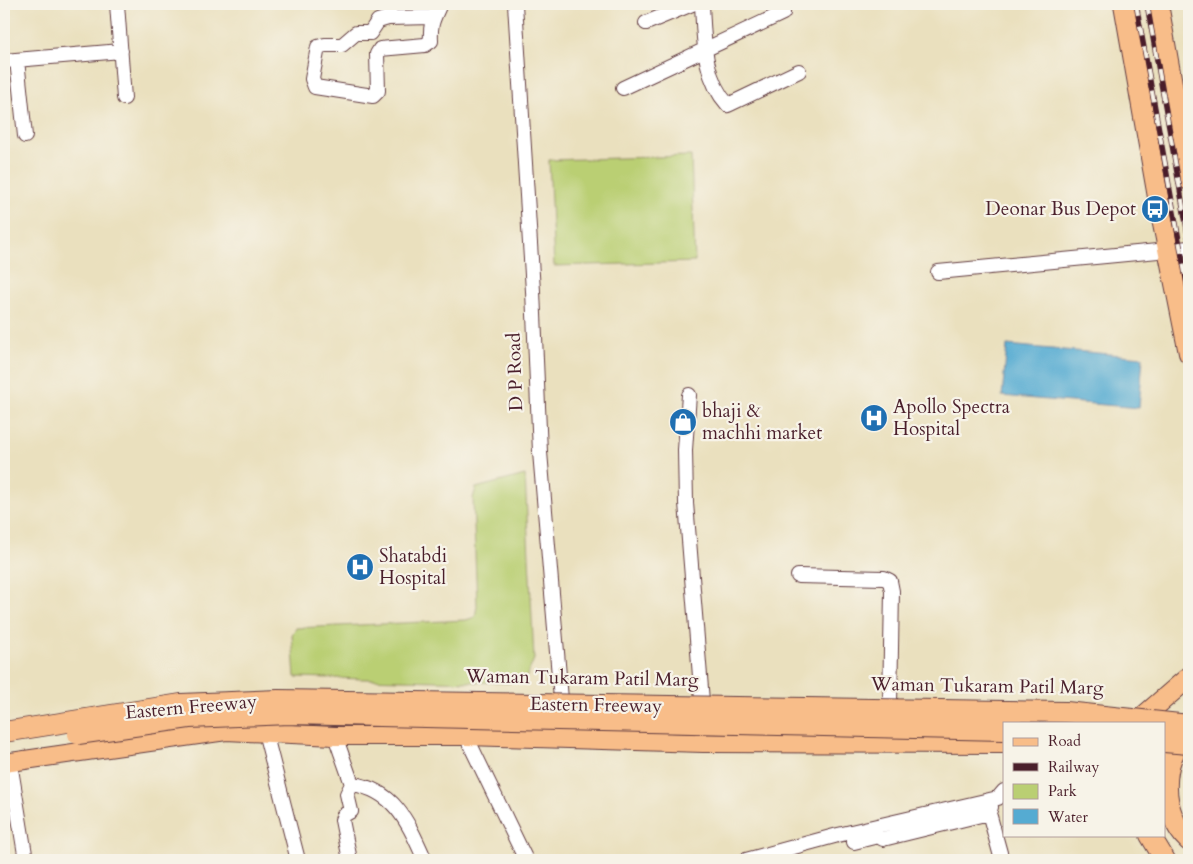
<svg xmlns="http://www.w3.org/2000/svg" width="1193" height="864" viewBox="0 0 1193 864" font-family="Cardo,serif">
	<rect width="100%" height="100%" fill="#f7f3e8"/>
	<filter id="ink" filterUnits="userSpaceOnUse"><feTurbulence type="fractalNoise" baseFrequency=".02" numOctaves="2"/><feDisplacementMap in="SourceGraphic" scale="10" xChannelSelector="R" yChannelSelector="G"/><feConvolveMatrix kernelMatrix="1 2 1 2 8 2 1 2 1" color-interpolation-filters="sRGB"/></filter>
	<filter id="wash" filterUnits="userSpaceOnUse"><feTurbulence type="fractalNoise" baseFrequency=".0096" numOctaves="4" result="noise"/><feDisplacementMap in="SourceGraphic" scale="20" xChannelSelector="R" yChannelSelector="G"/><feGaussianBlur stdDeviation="1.12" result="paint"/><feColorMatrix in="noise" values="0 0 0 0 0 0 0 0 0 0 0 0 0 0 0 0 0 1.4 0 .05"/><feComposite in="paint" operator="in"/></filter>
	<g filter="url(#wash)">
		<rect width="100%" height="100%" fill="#eae0be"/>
		<!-- green -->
		<path fill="#bacf73" stroke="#82774f" d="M691,156L695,262L554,266L549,160Z
			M525,475L534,659L527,676L509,683L295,677L292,635L296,628L466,620L475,617L477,606L473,498L476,488Z"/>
		<!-- water -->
		<path fill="#55abd2" stroke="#50657e" d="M1007,345L1143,357L1139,408L1002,396Z"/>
	</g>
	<g filter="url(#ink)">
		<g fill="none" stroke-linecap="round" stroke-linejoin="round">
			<!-- minor casing -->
			<g stroke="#623c41" stroke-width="16">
				<path id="minor" d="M117,4L124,98
					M515,4L533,291L540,452L562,711
					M702,4C704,39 703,78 728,105L799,71
					M433,17L388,18L378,21L370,33H356L342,45H325L318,47L312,79L315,87L373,96L378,91L377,54L380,49L425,45L431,41C430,23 433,20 440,4
					M646,23L692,4
					M17,60L25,136
					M4,61L121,51
					M623,88L783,13
					M938,272L1189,248
					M689,395L685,450L686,503L702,701
					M798,576L884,578L890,581L892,591L890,705
					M265,732L298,860
					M335,736L352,784
					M466,736L526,860
					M10,763L26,860
					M352,784C396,790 409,825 425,860
					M991,807L989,813L1002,860
					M854,842L878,836L883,839L989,813
					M350,860L342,820L344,815L351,811L347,794L352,784
					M746,860L838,835L998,798L1004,791"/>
			</g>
			<!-- major casing -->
			<g stroke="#623c41" stroke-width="20">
				<path id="major" d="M4,763L226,731L335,736H466L703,743L1004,744"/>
			</g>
			<!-- highway casing -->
			<g stroke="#623c41" stroke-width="22">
				<path id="highway" d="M1124,4L1161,214L1189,353
					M1158,4L1189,180
					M1144,716L1189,677
					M1189,733C1158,759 1161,815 1189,841
					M1150,835L1165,860"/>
			</g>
			<!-- minor -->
			<use href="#minor" stroke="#fff" stroke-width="14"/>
			<!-- major -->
			<use href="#major" stroke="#f8bd89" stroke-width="18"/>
			<!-- highway -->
			<use href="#highway" stroke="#f8bd89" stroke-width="20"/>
			<!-- rail casing -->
			<g stroke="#4a1f2b" stroke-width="5.5">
				<path id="rail" d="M1136,4L1189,295
					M1147,4L1189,240"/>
			</g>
			<!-- rail -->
			<use href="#rail" stroke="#f7f3e8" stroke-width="4" stroke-dasharray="11" stroke-linecap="butt"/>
			<!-- highway-bridge casing -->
			<g stroke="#623c41" stroke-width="22" stroke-linecap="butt">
				<path id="highway-bridge" d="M4,732L181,704L278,700L1066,712L1189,725
					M78,734L189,718L289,714L1004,730
					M1164,742L1189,744"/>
			</g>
			<!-- highway-bridge -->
			<use href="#highway-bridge" stroke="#f8bd89" stroke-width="20"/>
		</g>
	</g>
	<!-- icons -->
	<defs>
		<g id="bus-disc" transform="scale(1.4375)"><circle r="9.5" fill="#1f6fb2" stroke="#f7f3e8"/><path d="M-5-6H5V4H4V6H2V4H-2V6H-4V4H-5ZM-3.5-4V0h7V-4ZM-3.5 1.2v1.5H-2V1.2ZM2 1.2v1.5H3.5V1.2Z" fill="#fff"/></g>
		<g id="hospital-disc" transform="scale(1.4375)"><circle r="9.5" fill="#1f6fb2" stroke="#f7f3e8"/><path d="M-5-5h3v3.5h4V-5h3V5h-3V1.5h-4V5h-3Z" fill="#fff"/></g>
		<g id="shop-disc" transform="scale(1.4375)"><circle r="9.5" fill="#1f6fb2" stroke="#f7f3e8"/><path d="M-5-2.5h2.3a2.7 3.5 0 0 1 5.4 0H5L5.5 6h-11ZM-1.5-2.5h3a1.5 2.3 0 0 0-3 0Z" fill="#fff"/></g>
	</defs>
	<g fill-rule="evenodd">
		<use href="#bus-disc" x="1155" y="209"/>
		<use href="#hospital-disc" x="874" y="418"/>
		<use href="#shop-disc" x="683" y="422"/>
		<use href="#hospital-disc" x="360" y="567"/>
	</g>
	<g text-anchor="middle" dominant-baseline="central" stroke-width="4.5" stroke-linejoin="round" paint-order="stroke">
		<!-- poi labels -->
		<g font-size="19" fill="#4a1f2b" stroke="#f7f3e8" text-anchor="start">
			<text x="1136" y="209" text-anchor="end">Deonar Bus Depot</text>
			<text x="893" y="407">Apollo Spectra<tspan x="893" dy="22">Hospital</tspan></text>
			<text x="702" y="411">bhaji &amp;<tspan x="702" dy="22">machhi market</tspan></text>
			<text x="379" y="556">Shatabdi<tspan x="379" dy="22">Hospital</tspan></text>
		</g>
		<!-- street labels -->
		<g font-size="19" fill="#4a1f2b" stroke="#f7f3e8">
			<text transform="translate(515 372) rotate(-92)">D P Road</text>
			<text transform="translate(582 678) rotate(1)">Waman Tukaram Patil Marg</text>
			<text transform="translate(987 686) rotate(1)">Waman Tukaram Patil Marg</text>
			<text transform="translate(596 705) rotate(1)">Eastern Freeway</text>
			<text transform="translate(191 707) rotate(-5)">Eastern Freeway</text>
		</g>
	</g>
	<!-- margin -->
	<rect width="1193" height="864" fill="none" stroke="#f7f3e8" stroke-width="20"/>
	<!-- legend -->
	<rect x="1003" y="722" width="162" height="115" fill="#f7f3e8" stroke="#b29e9c"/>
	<rect x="1013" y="738" width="25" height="8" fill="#f8bd89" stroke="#b29e9c"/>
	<text x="1048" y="746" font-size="15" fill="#4a1f2b">Road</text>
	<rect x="1013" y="763" width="25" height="8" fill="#4a1f2b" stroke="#b29e9c"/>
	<text x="1048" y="772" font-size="15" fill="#4a1f2b">Railway</text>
	<rect x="1013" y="784" width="25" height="15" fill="#bacf73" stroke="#b29e9c"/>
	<text x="1048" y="796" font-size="15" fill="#4a1f2b">Park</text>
	<rect x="1013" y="809" width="25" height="15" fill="#55abd2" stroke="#b29e9c"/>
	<text x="1048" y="822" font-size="15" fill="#4a1f2b">Water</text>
</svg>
